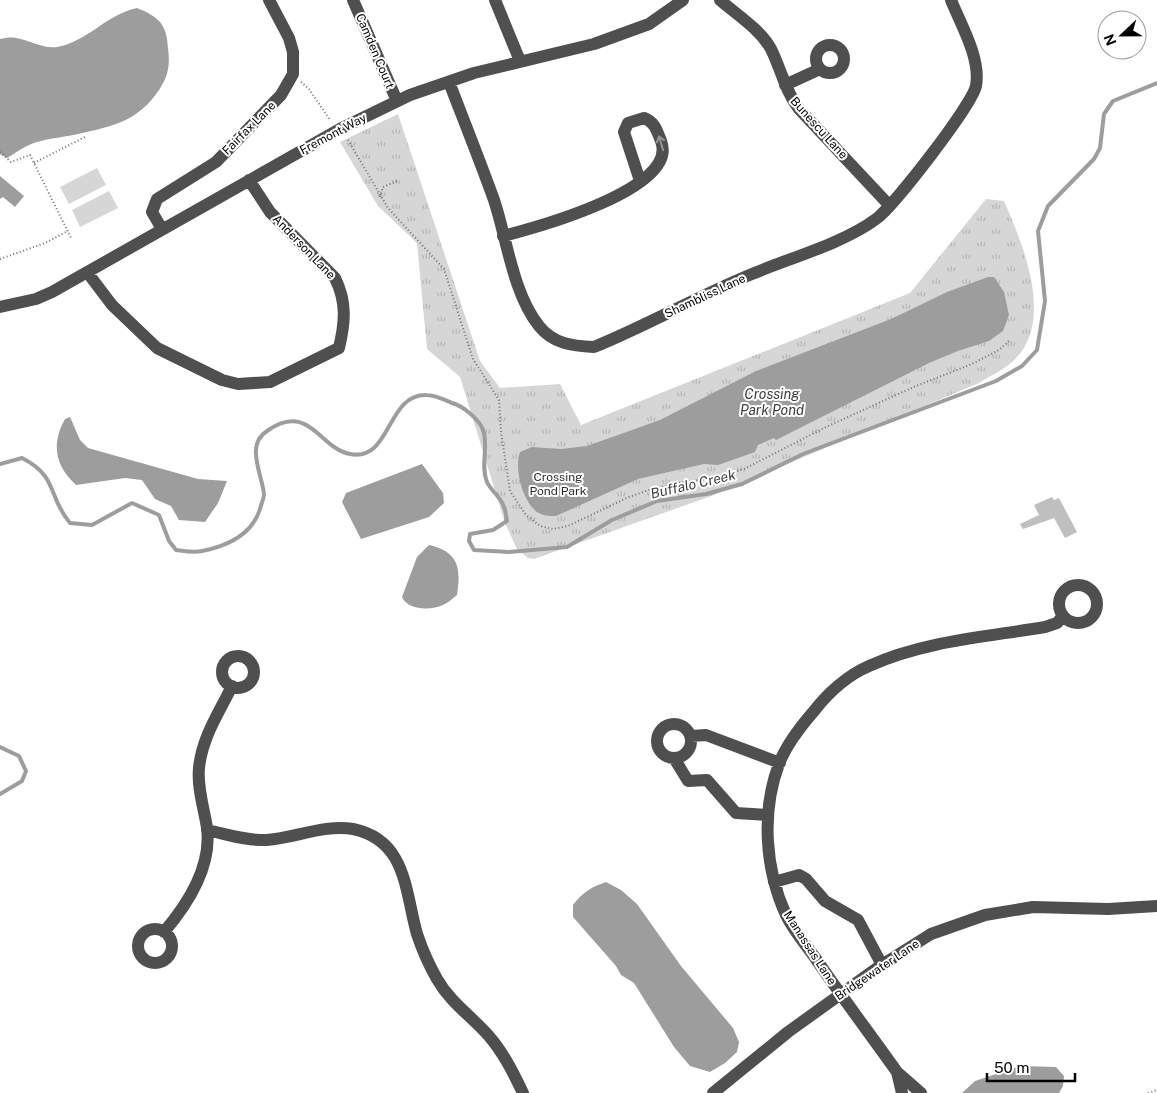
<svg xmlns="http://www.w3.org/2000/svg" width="1157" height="1093" viewBox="0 0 1157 1093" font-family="'Public Sans',sans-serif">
	<defs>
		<pattern id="park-tufts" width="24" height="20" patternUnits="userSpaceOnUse" patternTransform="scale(1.25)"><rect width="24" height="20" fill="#d6d6d6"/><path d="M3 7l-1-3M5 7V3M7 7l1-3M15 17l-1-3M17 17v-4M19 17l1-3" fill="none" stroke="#b6b6b6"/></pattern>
	</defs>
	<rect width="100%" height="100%" fill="#fff"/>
	<!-- park -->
	<path fill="url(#park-tufts)" d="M398,114L480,361L500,388L560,384L581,425L910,293L986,199L1004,201C1023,245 1057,324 1011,363C1002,371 989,376 979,383L714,495L534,559L528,558L517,549L505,523L460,377L427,349L417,243L378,206L340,142Z"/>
	<!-- garden -->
	<path fill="#d6d6d6" d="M97,168L106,185L69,204L60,187Z
		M109,191L118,208L80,227L72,210Z"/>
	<!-- water -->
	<path fill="#9d9d9d" d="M137,8C152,14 165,21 167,39C168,49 170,59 168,69C167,76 163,84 159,90C138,121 114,126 78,134C65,137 50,138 37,142C26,145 17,152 7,158L0,154V39C5,38 11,37 16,38C30,40 42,49 57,47C89,41 105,15 137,8Z
		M0,176L24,196L15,207L3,197L0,199Z
		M988,277H994L1004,292L1009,315L1003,331L989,341L958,351L929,363L776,440L774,438L758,445L755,452L718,465L704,464L638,479L556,516C549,516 543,516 537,512C522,501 514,468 520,452L532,447L561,449L587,446L660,420L756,371L891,319L947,292Z
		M70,417L80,440L88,448L198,479L227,481L218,503L205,522L179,520L171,506L155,499L142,480L125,478L76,485C55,466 51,444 65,419Z
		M422,464L443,493L444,503L429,517L361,539L342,502L346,493Z
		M429,545C459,552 461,568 457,595C453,598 448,603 443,605C432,610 408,611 402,597L417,557Z
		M606,882L621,890L637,904L681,966L733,1028L739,1042L737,1052L725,1063L710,1072L690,1066L674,1047L634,983L621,975L616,966L573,917V905C582,893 591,887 606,882Z
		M1020,1066L1056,1067L1064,1076L1063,1086L1059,1093H962L975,1081Z"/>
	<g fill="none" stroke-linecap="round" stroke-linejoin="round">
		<!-- stream -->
		<path stroke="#9d9d9d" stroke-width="4" d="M0,464L22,458C59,477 47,496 70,523L92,525L132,503L159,515L169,541L176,550C184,551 194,553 202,551C227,546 252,535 260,509C261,504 264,499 264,494C262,474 245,445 267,431C309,401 320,449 350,454C392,462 386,393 427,395C435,395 445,400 452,403C463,406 479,419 483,430C489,446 480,465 487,482C491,491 501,497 504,507C506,511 506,517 507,521L493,530L470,534L469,541L474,550L509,552L567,547L612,520L657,501L706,494L742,484L803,454L996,381L1022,366L1037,350L1045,301L1038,231L1048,206L1094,159L1100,148L1104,114L1113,101L1157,83
			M0,747L19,756L26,771L22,781L0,794"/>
	</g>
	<!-- building -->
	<path fill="#bfbfbf" d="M1052,497L1054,500L1059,498L1077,532L1065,538L1054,518L1023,529L1020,524L1039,515L1034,505Z"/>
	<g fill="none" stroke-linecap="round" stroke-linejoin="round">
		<!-- path -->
		<path stroke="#717171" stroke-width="2" stroke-dasharray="1 2.5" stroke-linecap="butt" d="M301,82L309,89L330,120
			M348,140L388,208L444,269L473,359L499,400L501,432L510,491L526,515L540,526L553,529L568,526L629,497L652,489L683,482L709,479L744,469L826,427L916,386L972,364L999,350L1010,340
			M0,152L11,162L30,155L71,238
			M34,163L85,137
			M380,197L383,187L397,181
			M0,259L45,243L68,231
			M1148,1093L1157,1090"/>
		<!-- minor -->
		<path stroke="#4f4f4f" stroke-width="12" d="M353,0L397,101
			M495,0L520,61
			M720,0C737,15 760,29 771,49C781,69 785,91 799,109L889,205
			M816 59a14 14 0 1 1 28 0a14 14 0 1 1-28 0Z
			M449,82C464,121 480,161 494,200C507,239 513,294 539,326C553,344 573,346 594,347C648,325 698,296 752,274C790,258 844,243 876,219C894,206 972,105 976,86C981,58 961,25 951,0
			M785,85L820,69
			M162,229L152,212L157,199L216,162L281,95L293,74V52L289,38L269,0
			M503,236C534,228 680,189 661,141C657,131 655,122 644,118L628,123L624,132L640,181
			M87,272L112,305L157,348L222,380L238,384L270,382L339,348C345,323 347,302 335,278L270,212L249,180
			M0,307L36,299L52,292L340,129L410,95L474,73L594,44L649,24L683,0
			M1059 604a19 19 0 1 1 38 0a19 19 0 1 1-38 0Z
			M222 672a16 16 0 1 1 32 0a16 16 0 1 1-32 0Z
			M657 741a17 17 0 1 1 34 0a17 17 0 1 1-34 0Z
			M691,736L706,735L780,763
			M674,758L688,781L707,780L736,813L768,815
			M207,830C226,834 247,841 267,840C295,838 325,824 353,829C407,840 405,892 417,934C422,949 429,965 437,979C450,1002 471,1016 488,1035C503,1052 513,1072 523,1093
			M774,882L799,875L806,879L825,901L858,920L882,965
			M138 946a17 17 0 1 1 34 0a17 17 0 1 1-34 0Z
			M164,932C188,904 212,867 207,828C204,808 197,788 199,768C202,737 219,713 232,686
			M897,1072L921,1093
			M713,1093L788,1032L877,968L931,934L985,915L1033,907L1108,909L1157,906
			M902,1093L897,1072C870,1034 842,997 816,959C806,945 793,930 786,915C765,869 761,812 779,764C786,745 801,726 814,711C828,693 848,675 869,666C924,641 986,637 1045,627L1057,623L1063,616"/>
	</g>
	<!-- one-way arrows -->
	<defs><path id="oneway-shaft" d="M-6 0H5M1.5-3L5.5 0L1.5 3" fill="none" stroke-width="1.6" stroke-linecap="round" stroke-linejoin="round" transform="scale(1.25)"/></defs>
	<use stroke="#959595" href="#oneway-shaft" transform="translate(661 143) rotate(-107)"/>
	<g text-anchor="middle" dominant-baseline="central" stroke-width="4" stroke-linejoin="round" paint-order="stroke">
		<!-- street labels -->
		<g font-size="12" fill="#000" stroke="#fff">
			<text transform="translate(375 51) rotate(67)">Camden Court</text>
			<text transform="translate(249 128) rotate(-45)">Fairfax Lane</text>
			<text transform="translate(819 128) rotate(48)">Bunescu Lane</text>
			<text transform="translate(333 134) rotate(-28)">Fremont Way</text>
			<text transform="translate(304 247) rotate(46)">Anderson Lane</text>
			<text transform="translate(705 296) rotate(-25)">Shambliss Lane</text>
			<text transform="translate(810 948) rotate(57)">Manassas Lane</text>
			<text transform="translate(877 970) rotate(-34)">Bridgewater Lane</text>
		</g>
		<!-- park labels -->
		<g font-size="12" fill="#2d2d2d" stroke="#fff">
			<text x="558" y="477">Crossing<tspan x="558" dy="14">Pond Park</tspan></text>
		</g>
		<!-- water labels -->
		<g font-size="14" font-style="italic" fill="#3e3e3e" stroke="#fff">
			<text x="772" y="394">Crossing<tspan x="772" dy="16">Park Pond</tspan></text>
			<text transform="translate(693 484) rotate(-13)">Buffalo Creek</text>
		</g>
	</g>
	<!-- north arrow -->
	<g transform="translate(1122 35) rotate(248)"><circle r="24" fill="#ffffff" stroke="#999999"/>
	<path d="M0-4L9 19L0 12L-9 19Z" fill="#000000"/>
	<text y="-8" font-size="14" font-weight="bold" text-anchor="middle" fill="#000000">N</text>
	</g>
	<!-- scale -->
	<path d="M987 1073v8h88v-8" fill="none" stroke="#000000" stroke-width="2.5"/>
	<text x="994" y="1073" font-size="15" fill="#000000" stroke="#ffffff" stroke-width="4" paint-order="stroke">50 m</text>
</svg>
